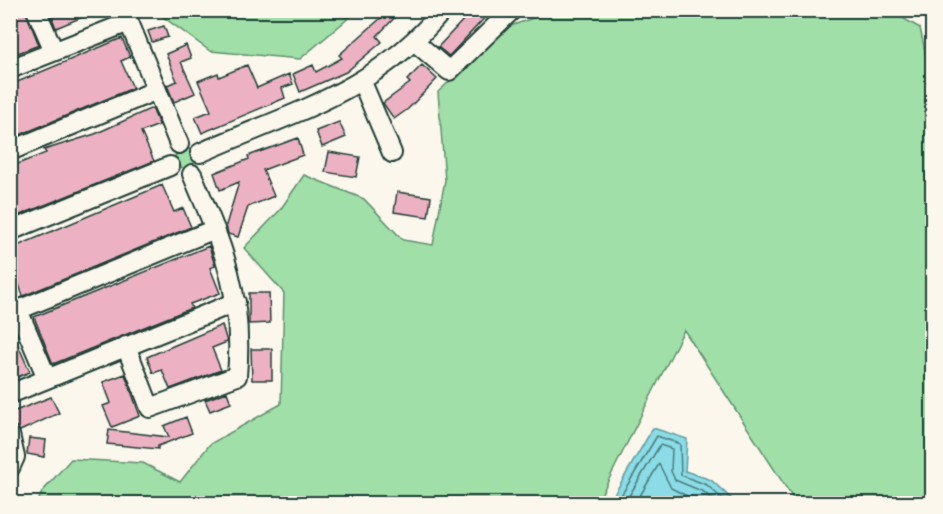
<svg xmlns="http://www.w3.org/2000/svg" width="943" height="514" viewBox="0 0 943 514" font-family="'Indie Flower',sans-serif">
	<rect width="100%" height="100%" fill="#fbf7ec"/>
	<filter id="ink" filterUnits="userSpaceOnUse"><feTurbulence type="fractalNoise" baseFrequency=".0167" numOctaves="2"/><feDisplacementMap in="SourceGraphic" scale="12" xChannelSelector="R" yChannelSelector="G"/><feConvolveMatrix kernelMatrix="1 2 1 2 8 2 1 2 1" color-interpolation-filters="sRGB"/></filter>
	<g filter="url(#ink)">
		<!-- green -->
		<path fill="#a0dfa8" stroke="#608e6e" stroke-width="1.5" d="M555,10H889L920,28L932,83V503H796L684,330L597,503L37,504L42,492L71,459L143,463L180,482L210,444L281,404L284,293L244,248L280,210L304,175L364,199L403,240L433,245L445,180L438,92L508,27Z
			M155,11V10L357,11L300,59L210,51Z
			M175 158a10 10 0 1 1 20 0a10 10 0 1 1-20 0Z"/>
		<!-- water -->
		<path fill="#8bdce7" stroke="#609c9f" stroke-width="1.5" d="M653,428L687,439L685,471L711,480L734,501L731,504L609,503Z"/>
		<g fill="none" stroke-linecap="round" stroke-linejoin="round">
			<!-- shore -->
			<path stroke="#4a7d7c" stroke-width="1.5" d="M616,504L657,436L680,444L681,475L707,485L728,504
				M624,504L660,445L672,449L671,471L675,480L704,492L717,504
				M635,504L659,464L671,488L703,504"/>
		</g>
		<!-- building -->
		<path fill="#ecb2c4" stroke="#1f3d34" stroke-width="1.5" d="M10,10H25L39,45L18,53L10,34Z
			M49,10H97V11L56,28Z
			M375,10H402L377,36L382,42L346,72L300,92L293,74L313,65L316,72L342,58L339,55L382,17Z
			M477,10H492L449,56L438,47L466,17L470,20Z
			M164,26L168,37L152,42L148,31Z
			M122,38L130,57L121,61L133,88L10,139V85Z
			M186,45L191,58L181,62L195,93L174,102L167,85L177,81L166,54Z
			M247,65L257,88L289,74L293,84L282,88L285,98L202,133L195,117L211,111L198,81L218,73L219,77Z
			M422,65L437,79L408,109L394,119L383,103L410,83L407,80Z
			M152,108L159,125L141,132L154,161L10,219V167L46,153L44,150L95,134Z
			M339,122L346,137L322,147L316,131Z
			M298,138L303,155L263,170L274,196L248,207L238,237L228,234L226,225L239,182L220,190L214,173L249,159L248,156Z
			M329,152L360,157L356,177L325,172Z
			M162,185L174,212L183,208L191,227L23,296L10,259V249Z
			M397,192L431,197L428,217L394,212Z
			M209,246L215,266L210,268L220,293L190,304L192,308L189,309L53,364L34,317Z
			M249,293H269L270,323L249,324Z
			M222,325L227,342L212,348L221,370L170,389L162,370L153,373L147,357Z
			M10,327L30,372L10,380Z
			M251,349H272V380H252Z
			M125,374L140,416L112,427L103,406L111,403L103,382Z
			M227,392L231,403L210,411L205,400Z
			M51,397L59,413L20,431L14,425L10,413Z
			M186,417L192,433L158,446V449L107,444L109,430L169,437L164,426Z
			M29,438L46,440L44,457L27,454Z"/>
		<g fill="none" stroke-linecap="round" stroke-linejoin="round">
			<!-- minor casing -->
			<g stroke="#1f3d34" stroke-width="22">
				<path id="minor" d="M36,10L54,51
					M124,10L179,144
					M415,42L449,71L512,10
					M10,69L129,22
					M362,82L392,153
					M10,151L157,90
					M200,153C294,111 374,93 443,10
					M10,231L170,166
					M126,346L150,408L237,376C244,294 223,247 192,174
					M47,378L18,310L215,229
					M10,394L236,302
					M10,435L15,457L10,468"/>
			</g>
			<!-- minor -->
			<use href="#minor" stroke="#fbf7ec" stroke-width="18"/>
		</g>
	</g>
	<!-- margin -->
	<rect width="943" height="514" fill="none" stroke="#fbf7ec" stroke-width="36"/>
	<rect x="18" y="18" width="907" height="478" fill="none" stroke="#1f3d34" stroke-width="2" filter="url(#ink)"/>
</svg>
